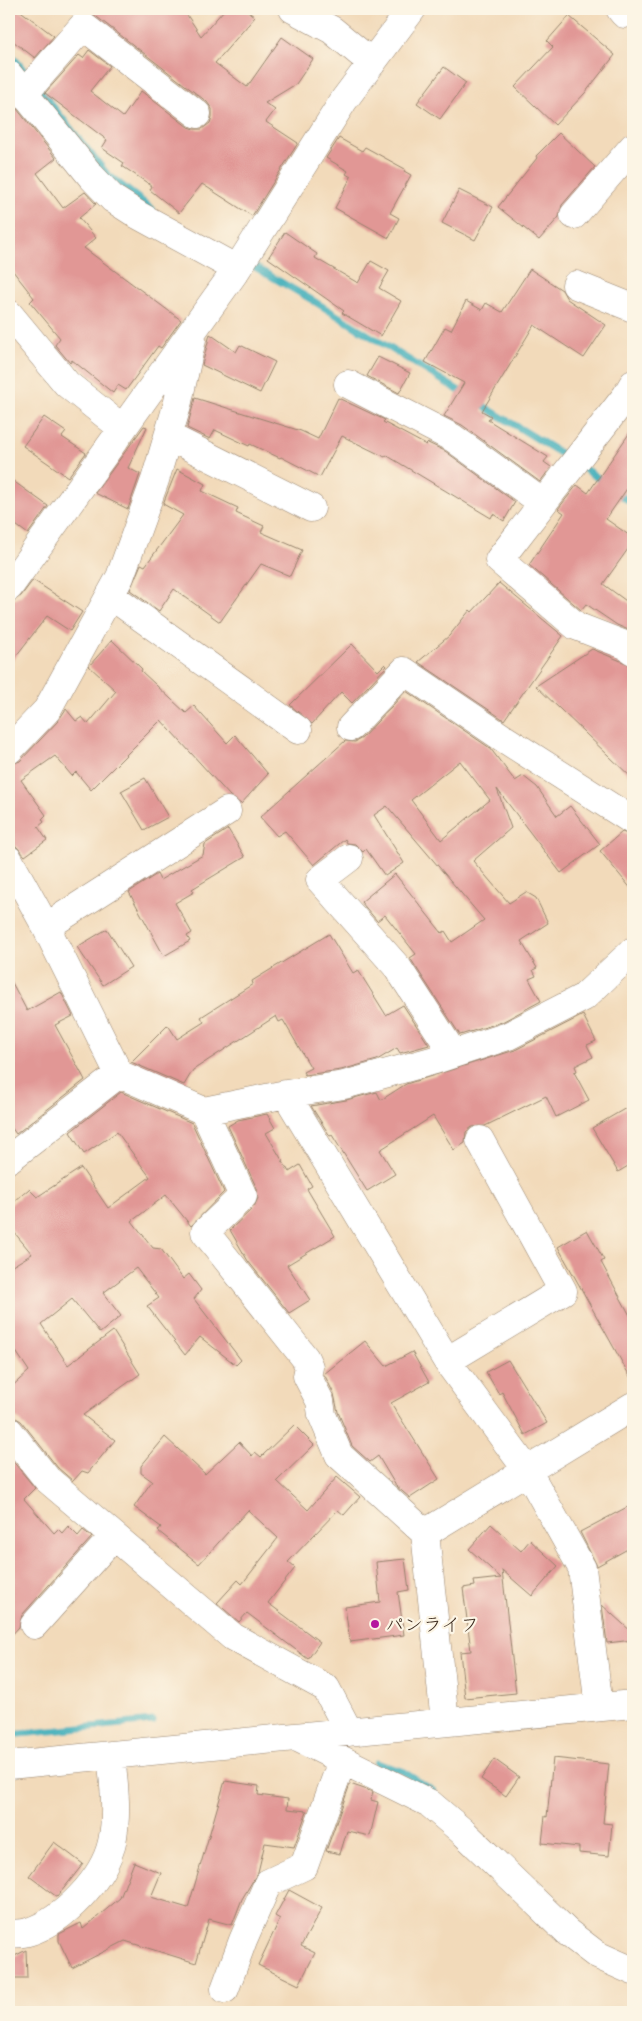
<svg xmlns="http://www.w3.org/2000/svg" width="642" height="2021" viewBox="0 0 642 2021" font-family="'Patrick Hand','Klee One',sans-serif">
	<rect width="100%" height="100%" fill="#fcf5e5"/>
	<filter id="ink" filterUnits="userSpaceOnUse"><feTurbulence type="fractalNoise" baseFrequency=".02" numOctaves="2"/><feDisplacementMap in="SourceGraphic" scale="10" xChannelSelector="R" yChannelSelector="G"/><feConvolveMatrix kernelMatrix="1 2 1 2 8 2 1 2 1" color-interpolation-filters="sRGB"/></filter>
	<filter id="wash" filterUnits="userSpaceOnUse"><feTurbulence type="fractalNoise" baseFrequency=".0096" numOctaves="4" result="noise"/><feDisplacementMap in="SourceGraphic" scale="20" xChannelSelector="R" yChannelSelector="G"/><feGaussianBlur stdDeviation="1.12" result="paint"/><feColorMatrix in="noise" values="0 0 0 0 0 0 0 0 0 0 0 0 0 0 0 0 0 1.4 0 .05"/><feComposite in="paint" operator="in"/></filter>
	<g filter="url(#wash)">
		<rect width="100%" height="100%" fill="#f2daba"/>
		<g fill="none" stroke-linecap="round" stroke-linejoin="round">
			<!-- stream -->
			<path stroke="#3eadba" stroke-width="7" d="M9,52L30,78
				M38,88L107,174L152,209
				M248,263L312,300L466,395
				M477,402L570,459
				M579,465L605,483
				M615,491L633,504
				M9,1735L153,1721
				M376,1763L402,1771L433,1791"/>
		</g>
		<g id="blocks">
			<!-- building -->
			<path fill="#e19795" fill-rule="evenodd" d="M9,9H18L54,36L35,58L9,38Z
				M82,9H183L201,36L225,9H245L255,17L215,63L247,87L282,37L313,59L296,84L265,103L275,110L266,122L298,143L252,216L202,184L179,213L150,190L152,186L122,166L124,163L102,148L107,140L45,93L79,55L83,58L89,50L110,66L90,91L123,117L141,91L188,127L194,129H202L210,123L212,117V109L207,102L93,14Z
				M569,16L615,55L585,93L555,125L515,87L553,47L547,41Z
				M444,67L466,83L440,119L417,103Z
				M9,99L56,158L37,173L63,208L85,192L96,204L79,218L96,238L84,248L181,320L161,348L158,346L126,390L118,385L113,393L72,360L70,363L55,345L60,338L30,302L34,298L9,266Z
				M559,133L595,167L562,205L559,217L539,240L498,207L537,158L536,156Z
				M339,138L362,151L365,147L405,169L404,171L411,175L390,213L399,218L389,238L335,208L351,177L346,174L348,171L326,158Z
				M459,190L493,207L475,240L442,223Z
				M285,232L317,254L315,258L358,283L371,261L389,271L379,288L401,301L381,336L342,313L344,311L268,258Z
				M530,269L562,290L567,299L606,325L584,358L534,325L482,411L491,416L488,420L548,457L544,462L551,467L540,482L462,425L444,416L464,383L425,362L445,327L451,330L466,301L482,310L486,303L502,312Z
				M210,334L236,352L240,345L275,362L260,393L202,365Z
				M378,357L410,373L399,393L367,376Z
				M195,398L301,431L318,439L338,398L385,420L383,422L426,445L428,443L445,451L515,502L504,521L493,514L491,518L386,455L385,457L342,436L320,477L281,457L280,458L250,444L249,446L215,430L210,439L187,428Z
				M44,417L66,432L62,437L86,453L68,477L23,446Z
				M144,426L147,427L128,468L140,474L128,509L95,493Z
				M633,428V480L606,519L633,538V542L603,584L633,606V632L617,625L586,604L581,610L529,565L564,513L558,509L577,485L588,493Z
				M177,469L205,484L202,491L238,508L236,513L264,526L261,532L302,550L290,576L261,564L220,622L174,589L159,611L130,590L141,564L145,566L183,515L163,504Z
				M9,478L48,506L28,534L9,520Z
				M33,580L82,612L70,631L47,616L9,665V602L21,596Z
				M499,583L563,636L504,720L418,662L449,636L470,610L472,612Z
				M112,640L142,669L141,671L186,713L194,706L227,743L235,735L268,774L241,804L230,796L161,720L91,790L76,772L72,776L55,756L21,780L46,815L42,819L44,822L38,827L47,840L25,856L17,847L9,844V765L20,761L58,721L66,709L76,721L82,717L88,724L116,691L89,666Z
				M352,644L378,671L385,664L387,666L352,703L341,692L312,724L290,705Z
				M592,649L633,666V779L536,686Z
				M406,691L490,748L515,781L523,776L537,787L557,816L570,806L600,844L561,873L497,789L511,828L473,861L509,903L526,892L536,898L548,923L521,941L537,968L533,970L536,976L529,979L541,1001L502,1022L460,1035L410,958L416,954L385,915L377,921L361,902L395,874L442,933L445,931L452,942L484,920L387,806L374,815L404,863L385,876L366,849L363,852L355,844L347,843L345,839L314,865L285,831L277,836L260,817L345,741L355,742L362,738ZM460,761L490,800L441,840L411,800Z
				M145,778L168,817L144,830L121,791Z
				M228,829L245,857L192,889L194,892L175,903L192,933L187,936L190,941L164,956L129,892L157,874L160,880L203,855L205,844Z
				M622,832L633,836V891L600,851Z
				M107,929L131,967L103,985L77,947Z
				M329,934L353,973L358,970L386,1015L403,1005L429,1045L400,1053L397,1048L377,1060L341,1070L305,1075L303,1072L311,1068L283,1020L279,1022L276,1016L193,1070L184,1085L131,1062L168,1025L177,1039L204,1022L201,1017L253,984L252,981Z
				M9,977L27,1011L61,992L73,1016L55,1025L85,1080L16,1134L9,1124Z
				M583,1015L596,1041L587,1045L593,1057L575,1066L577,1071L574,1072L589,1100L556,1117L546,1096L485,1126L472,1127L466,1132L465,1143L454,1150L433,1116L380,1150L395,1174L367,1191L332,1135L330,1136L311,1106L346,1100L377,1092L381,1100L406,1084L515,1050Z
				M121,1092L192,1123L224,1192L191,1226L166,1195L132,1221L153,1248L161,1249L183,1279L189,1274L201,1290L194,1299L241,1360L236,1365L200,1337L185,1355L147,1306L159,1298L136,1268L103,1293L121,1316L100,1333L72,1299L41,1324L68,1365L113,1331L140,1374L83,1415L115,1440L88,1473L82,1471L73,1481L58,1468L21,1421L9,1414V1389L29,1371L9,1341V1268L32,1254L9,1226V1206L29,1189L37,1197L81,1168L108,1208L150,1177L117,1132L84,1154L70,1132Z
				M633,1104V1163L618,1172L592,1128Z
				M267,1114L275,1128L266,1133L289,1172L300,1165L312,1186L307,1189L335,1236L287,1265L310,1300L289,1313L248,1261L230,1230L254,1207L258,1198L257,1189L228,1126L238,1120Z
				M587,1230L604,1260L601,1262L633,1321V1382L558,1247Z
				M365,1341L386,1366L412,1352L429,1382L391,1403L439,1479L410,1498L396,1486L378,1456L370,1462L352,1446L338,1412L334,1394L324,1374Z
				M508,1360L547,1423L525,1435L502,1392L499,1394L486,1372Z
				M294,1425L314,1445L277,1481L308,1510L337,1477L360,1497L344,1515L338,1510L288,1562L295,1568L268,1603L320,1642L308,1659L247,1613L239,1622L217,1603L238,1580L242,1584L278,1538L248,1510L199,1564L158,1531L161,1527L134,1507L152,1481L141,1473V1466L165,1437L205,1474L239,1442L252,1456L255,1452L261,1457Z
				M11,1459L35,1488L24,1499L54,1533L58,1529L62,1533L68,1526L78,1536L83,1530L92,1537L22,1615L19,1627L9,1638V1461Z
				M633,1504V1546L597,1566L580,1532Z
				M491,1524L521,1551L530,1540L558,1566L532,1596L502,1570L516,1693L465,1698L460,1652L471,1651L463,1588L475,1586L474,1581L501,1578L469,1549Z
				M405,1559L409,1590L398,1592L404,1635L350,1642L345,1607L380,1602L376,1562Z
				M602,1605L633,1633V1640L607,1643Z
				M553,1758L609,1764L603,1823L612,1824L609,1856L579,1853V1847L542,1843L545,1816L547,1817Z
				M494,1759L519,1777L506,1796L481,1779Z
				M225,1781L259,1786L258,1795L288,1799L287,1809L307,1811L294,1847L265,1843L258,1872L242,1899L232,1925L209,1919L196,1963L125,1941L72,1968L59,1941V1934L81,1923L83,1929L120,1898L134,1862L161,1873L151,1897L188,1908Z
				M350,1784L373,1792L371,1800L378,1802L370,1836L347,1831L340,1854L326,1851Z
				M54,1842L83,1864L57,1897L29,1876Z
				M289,1890L322,1908L301,1946L315,1953L299,1985L258,1965L280,1919L275,1916Z
				M26,1950L27,1978H9V1959Z"/>
		</g>
	</g>
	<g filter="url(#ink)">
		<use href="#blocks" fill-opacity="0" stroke="#96826c" stroke-width="1"/>
		<g fill="none" stroke-linecap="round" stroke-linejoin="round">
			<!-- minor casing -->
			<g stroke="#96826c" stroke-width="29">
				<path id="minor" d="M293,9L332,30L372,63
					M620,9L624,14L633,10
					M9,75L91,176L113,199L138,215L237,269
					M24,94L83,26L197,114
					M574,215L633,147
					M576,285L633,308
					M9,314L67,384L122,428
					M348,384L453,438L543,503
					M633,384L626,396L499,560L576,626L625,645L633,651
					M168,436L311,508
					M9,587L237,269L344,100L412,9
					M110,595L298,730
					M351,727L404,671L503,738L633,821
					M9,750L47,710L120,577L155,480L177,406L192,339
					M349,858L320,880L398,968L453,1053
					M9,860L46,927L119,1074L204,1111L286,1094L344,1085L435,1060L508,1036L584,997L633,951
					M46,927L227,811
					M286,1094L447,1361L527,1470L582,1568L599,1707
					M204,1111L243,1196L205,1232L305,1358L309,1367L307,1376L320,1401L322,1415L339,1455L425,1533L445,1722
					M9,1159L119,1074
					M447,1361L563,1291L480,1140
					M9,1431L47,1479L233,1637L326,1688L349,1732
					M425,1533L633,1406
					M34,1625L114,1536
					M296,1737L429,1803L463,1832L567,1932L597,1955L633,1971
					M9,1765L633,1704
					M9,1934C15,1933 22,1934 28,1932C63,1921 104,1879 112,1842C118,1813 114,1784 111,1755
					M225,1989L243,1940L268,1883L304,1866L342,1761"/>
			</g>
			<!-- minor -->
			<use href="#minor" stroke="#fff" stroke-width="28"/>
		</g>
	</g>
	<!-- markers -->
	<circle fill="#b5179e" stroke="#fcf5e5" stroke-width="2" cx="375" cy="1624" r="5"/>
	<g text-anchor="middle" dominant-baseline="central" stroke-width="4.5" stroke-linejoin="round" paint-order="stroke">
		<!-- poi labels -->
		<g font-size="19" fill="#3b2a1e" stroke="#fcf5e5" text-anchor="start">
			<text x="385" y="1624">パンライフ</text>
		</g>
	</g>
	<!-- margin -->
	<rect width="642" height="2021" fill="none" stroke="#fcf5e5" stroke-width="30"/>
</svg>
